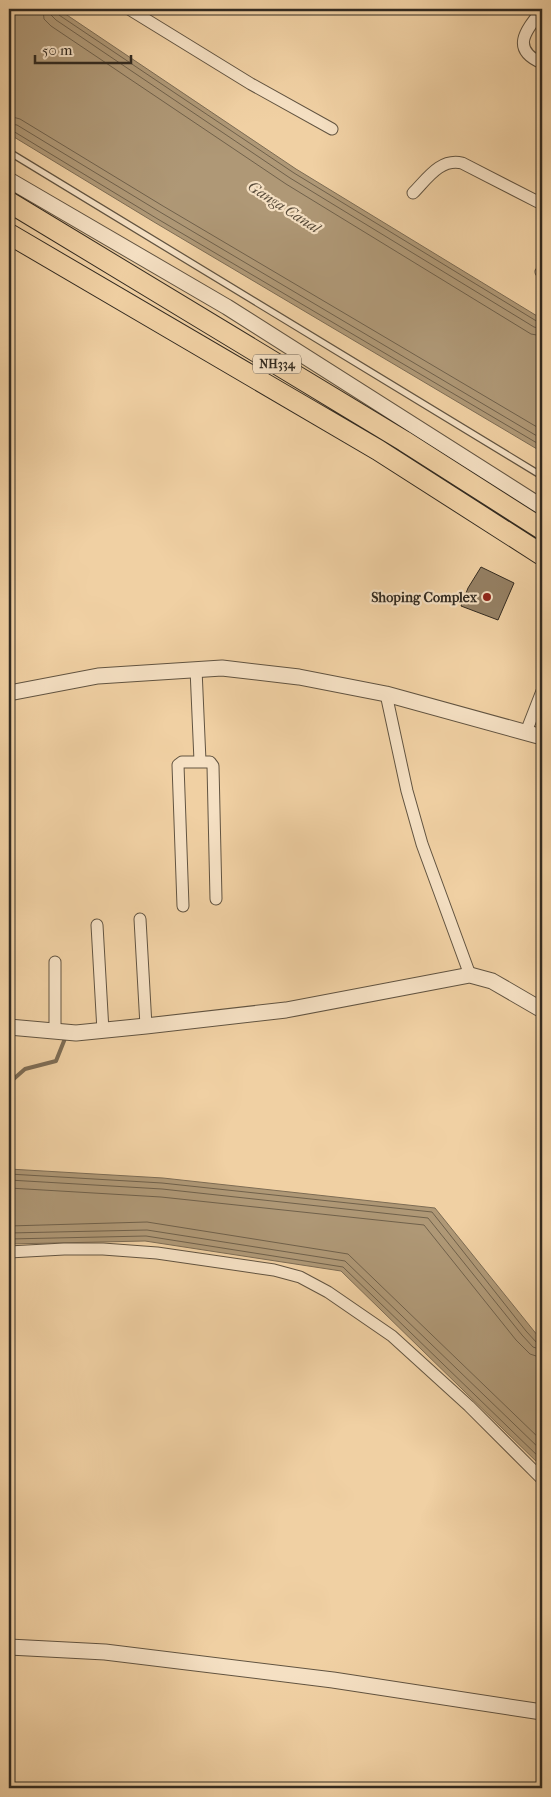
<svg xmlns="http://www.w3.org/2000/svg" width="551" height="1797" viewBox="0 0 551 1797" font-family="'IM FELL French Canon',serif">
	<rect width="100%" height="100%" fill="#f0d0a3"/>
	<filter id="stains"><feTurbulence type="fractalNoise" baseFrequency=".004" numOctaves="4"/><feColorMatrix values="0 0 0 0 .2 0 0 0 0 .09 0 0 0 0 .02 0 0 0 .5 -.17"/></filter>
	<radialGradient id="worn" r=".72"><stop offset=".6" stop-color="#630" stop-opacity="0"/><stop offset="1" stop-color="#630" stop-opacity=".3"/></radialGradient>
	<!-- water -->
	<path fill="#af9876" stroke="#7d6c54" d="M9,9H58L296,169L542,319V452L154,222L9,134Z
		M9,1169L163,1178L435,1208L542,1341V1467L341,1271L145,1241L9,1244Z"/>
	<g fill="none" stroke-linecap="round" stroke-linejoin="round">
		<!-- shore -->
		<path stroke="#70614b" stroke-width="1" d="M43,9L44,19L51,26L286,184L531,334L542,336
			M50,9L51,15L56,20L290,178L534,327L542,329
			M56,9L59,15L294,173L538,322L542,323
			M9,116L20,119L163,206L542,430
			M9,124L17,125L160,212L542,439
			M9,130L13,131L156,218L542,446
			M9,1174L162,1183L432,1212L526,1331L537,1343L542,1344
			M9,1180L162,1189L428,1218L522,1335L533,1347L542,1350
			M9,1188L161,1197L424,1225L516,1340L530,1354L542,1358
			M9,1226L147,1222L348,1254L542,1441
			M9,1233L147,1230L345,1261L542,1451
			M9,1239L146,1236L343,1267L542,1460"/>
		<!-- stream -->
		<path stroke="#7d6c54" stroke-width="4" d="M9,1083L25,1069L56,1061L66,1036"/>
	</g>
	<!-- building -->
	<path fill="#958064" stroke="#322a20" d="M481,567L514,583L498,620L461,606L468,588Z"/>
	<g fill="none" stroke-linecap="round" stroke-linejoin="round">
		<!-- service casing -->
		<g stroke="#625441" stroke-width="8">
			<path id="service" d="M9,152L542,476"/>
		</g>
		<!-- minor casing -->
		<g stroke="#625441" stroke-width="13">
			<path id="minor" d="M129,9L251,84L332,129
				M542,10C527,29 509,49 542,63
				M413,193C427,179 440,158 462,163L542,204
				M541,272H542
				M196,669L200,761
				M386,694L407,791L422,844L470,975
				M526,732L542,691
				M183,906L178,765L182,762H210L213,766L216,899
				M140,919L146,1026
				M97,925L103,1031
				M55,1030V962
				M9,1252L64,1249H103L157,1253L274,1270L300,1277L328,1292L392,1336L469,1406L542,1479"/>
		</g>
		<!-- tertiary casing -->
		<g stroke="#625441" stroke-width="17">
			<path id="tertiary" d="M9,180L227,307L542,507
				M9,693L98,676L222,668L299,677L386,694L542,737
				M9,1027L76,1033L146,1026L286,1010L470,975L492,981L542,1010
				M9,1647L105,1652L333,1680L542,1712"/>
		</g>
		<!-- trunk casing -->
		<g stroke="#322a20" stroke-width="22">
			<path id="trunk" d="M9,202L404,441L542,529
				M9,234L378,450L542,555"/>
		</g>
		<!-- service -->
		<use href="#service" stroke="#f5e0c3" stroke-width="5.5"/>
		<!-- minor -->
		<use href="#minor" stroke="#f5e0c3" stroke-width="11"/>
		<!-- tertiary -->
		<use href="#tertiary" stroke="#f5e0c3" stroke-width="15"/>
		<!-- trunk -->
		<use href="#trunk" stroke="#f0d0a3" stroke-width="20"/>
	</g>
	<!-- markers -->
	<circle fill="#8f2418" stroke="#f5e0c3" stroke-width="2" cx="487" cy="597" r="5"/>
	<g text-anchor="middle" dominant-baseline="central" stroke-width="4.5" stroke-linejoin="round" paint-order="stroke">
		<!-- shield labels -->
		<rect fill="#f5e0c3" stroke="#6c6151" stroke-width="1" x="253" y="354.5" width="48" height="19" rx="4"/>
		<g font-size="12" font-weight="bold" fill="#322a20">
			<text x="277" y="364">NH334</text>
		</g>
		<!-- poi labels -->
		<g font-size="14" font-weight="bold" fill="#322a20" stroke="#f5e0c3" text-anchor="end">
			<text x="477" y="597">Shoping Complex</text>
		</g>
		<!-- water labels -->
		<g font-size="15" font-style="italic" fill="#584b3a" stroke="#f5e0c3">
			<text transform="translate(284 207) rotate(33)">Ganga Canal</text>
		</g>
	</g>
	<!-- margin -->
	<rect width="551" height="1797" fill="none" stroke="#f0d0a3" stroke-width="30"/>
	<rect x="10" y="10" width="531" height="1777" fill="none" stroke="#322a20" stroke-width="2.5"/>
	<rect x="15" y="15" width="521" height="1767" fill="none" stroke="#322a20"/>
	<!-- scale -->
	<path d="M35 55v8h96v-8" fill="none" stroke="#322a20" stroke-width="2.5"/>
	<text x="42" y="55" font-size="15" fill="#322a20" stroke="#f5e0c3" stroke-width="4" paint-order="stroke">50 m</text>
	<rect width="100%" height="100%" filter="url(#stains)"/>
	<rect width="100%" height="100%" fill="url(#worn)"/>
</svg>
